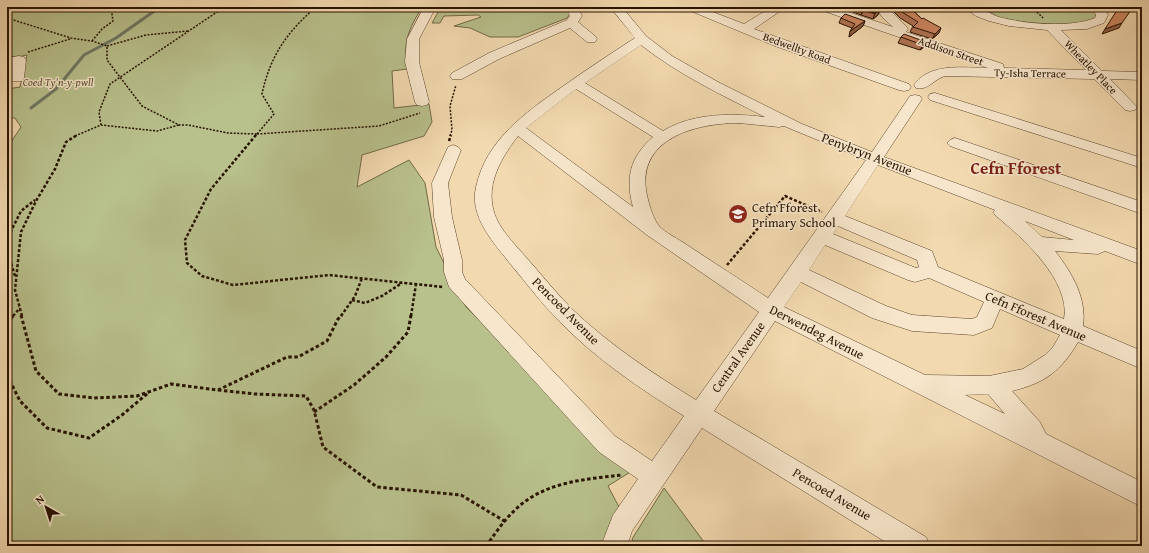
<svg xmlns="http://www.w3.org/2000/svg" width="1149" height="553" viewBox="0 0 1149 553" font-family="'Gentium Book Plus',serif">
	<rect width="100%" height="100%" fill="#f3d9af"/>
	<filter id="stains"><feTurbulence type="fractalNoise" baseFrequency=".005" numOctaves="4"/><feColorMatrix values="0 0 0 0 .2 0 0 0 0 .09 0 0 0 0 .02 0 0 0 .5 -.17"/></filter>
	<radialGradient id="worn" r=".72"><stop offset=".6" stop-color="#630" stop-opacity="0"/><stop offset="1" stop-color="#630" stop-opacity=".3"/></radialGradient>
	<!-- green -->
	<path fill="#b8c08c" stroke="#706a46" d="M7,7H422C408,31 403,41 407,69L392,71L394,108L429,104L432,122L424,136L362,155L357,187L409,160L425,183L436,247L466,307L635,469L608,486L619,507L603,546H7V148L21,127L15,118H7V89L20,87L27,55L7,59Z
		M441,7H566L570,14L567,18L562,20L518,37H490L470,28L454,26L481,17L478,15L444,16L440,23H432Z
		M982,7H1083L1097,13L1096,18L1080,24L1051,25L1005,21L985,10Z
		M664,488L670,496L707,546H636L632,539Z"/>
	<g fill="none" stroke-linecap="round" stroke-linejoin="round">
		<!-- stream -->
		<path stroke="#6e7864" stroke-width="3" d="M31,108L56,89L84,55L116,38L160,7"/>
		<!-- minor casing -->
		<g stroke="#5b442c" stroke-width="1">
			<path id="minor" d="M424,7H436L419,39V62L429,102L427,105L422,106L417,105L415,102L405,62L407,39Z
				M566,7H578L582,16L578,22L595,36L597,39L595,42H587L570,28L499,59L462,79H452L450,76L452,73L489,53L567,20L570,16Z
				M610,7H622L646,36L672,56L718,82L802,124L872,152L910,96L915,95L920,96L922,99L884,157L1142,251V265L1105,251L1098,254L1055,251C1072,273 1087,298 1083,326L1142,351V369L1078,342C1061,371 1045,383 1012,391L1040,422L1046,434L1142,482V507L775,321L714,411L926,537L930,546H892L702,428L632,531L627,546H601L613,515L638,479L599,452L449,287L444,272V260L434,217L432,183L448,147L453,145L458,147L461,150L448,183L452,217L462,260V272L465,279L615,436L652,461L684,416C639,388 596,359 559,321C542,304 528,285 512,266C495,244 469,218 476,187C486,140 525,113 562,87C586,70 610,54 635,38ZM641,45C679,75 722,95 765,117C732,113 692,113 663,131L585,83ZM576,89L653,137C630,157 625,178 633,207L526,128ZM739,123L779,127L784,126L866,160L768,298C741,280 714,263 687,245C680,240 664,232 659,226C653,218 649,205 647,195C635,139 695,123 739,123ZM518,136L647,235L759,312L696,400C652,373 610,345 573,310C556,293 541,274 525,256C511,240 494,224 492,202C489,178 504,154 518,136ZM878,165L995,210L993,212L996,216C1022,237 1071,281 1064,319L938,267L932,251L845,216ZM1025,221L1074,240L1042,237ZM838,226L917,260L919,267L916,268L833,234ZM825,245L908,280L915,282L929,278L984,302L977,317L972,319L912,315L886,306L809,270ZM801,282L872,318L912,331L974,335L992,328L1000,309L1060,335L1053,347L1045,355L1023,369L989,376L925,375L784,307ZM988,394L1005,414L965,395Z
				M684,7H700L744,24L772,7H786L754,29L909,84L911,87L909,90L904,91L899,90L775,46L686,9Z
				M816,7H833L893,27L883,18L875,7H887L906,26L908,29L906,32L1003,64L1004,68L1086,70L1047,30L1009,26L989,21L976,16L964,7C968,7 973,6 977,7C983,8 992,15 999,17C1025,24 1071,28 1095,18L1096,15L1092,7H1104L1108,15L1104,23L1087,29L1061,30L1102,71L1142,72V80L1110,79L1137,107L1135,110L1130,111L1125,110L1094,79L945,76C934,79 928,91 916,88L914,85C930,62 964,68 988,68L818,9Z
				M19,56L24,57L26,60L24,78L22,81H12L10,78L12,65L7,66V58Z
				M935,93L1142,158V168L930,100L928,97L930,94Z
				M955,138L1142,202V214L950,146L947,143L950,140Z"/>
		</g>
		<!-- path-far2 -->
		<path stroke="#281300" stroke-width="1.5" stroke-dasharray="2 1.5" stroke-linecap="butt" d="M1032,7L1043,18
			M7,8L14,7
			M7,18L71,38L92,41L107,46V60L142,106L179,125H188L228,133L257,134L255,136
			M92,41L102,29L113,21L111,7
			M107,46L146,35L188,31
			M28,52L70,39
			M101,125L99,112L110,84L217,12L230,7
			M257,134L379,126L420,113
			M257,134L274,114L262,94C270,56 287,32 316,7
			M75,136L101,125L157,131L179,125
			M450,136L452,130L450,106L456,85"/>
		<!-- path-far1 -->
		<path stroke="#281300" stroke-width="2.5" stroke-dasharray="3 2" stroke-linecap="butt" d="M256,135L211,189L185,240L187,263L202,276L233,285L329,275L443,287
			M449,141L451,135
			M727,265L785,196L822,212
			M15,276L11,263L8,237L21,211L35,200
			M352,300L365,303L382,296L402,283
			M13,316L20,308
			M22,316L15,290L21,232L36,201L55,169L66,142L77,135
			M341,316L355,296L362,278
			M411,316L416,284"/>
		<!-- path -->
		<path stroke="#281300" stroke-width="3" stroke-dasharray="3.5 2.5" stroke-linecap="butt" d="M21,315L36,371L59,394L94,398L137,396L171,384L218,390L287,357H298L327,341L338,319L342,315
			M7,323L14,315
			M7,375L20,401L47,428L89,438L122,415L148,393
			M218,390L255,394L306,396L314,410L323,447L377,487L461,495L506,522
			M314,412L354,385L386,357L408,332L411,315
			M486,546C495,534 504,520 515,510C543,482 586,479 622,475"/>
		<!-- minor -->
		<use href="#minor" fill="#f7e6cb" fill-rule="evenodd"/>
	</g>
	<!-- wall -->
	<path fill="#b07353" stroke="#281300" d="M797,7H814L808,11Z
		M855,7L863,10L861,15L853,12Z
		M889,7H909L922,19L939,33L932,39L910,32L913,26L900,18Z
		M863,10L878,15L873,19L861,15Z
		M841,18L865,21L863,26L849,37L852,28L839,23Z
		M901,37L926,42L924,47L920,50L898,43Z"/>
	<!-- shaded-wall -->
	<path fill="#905e43" stroke="#281300" d="M809,7H814L808,11Z
		M880,10L878,15L873,19L875,13Z
		M865,21L863,26L849,37L850,31Z
		M1122,23L1119,28L1102,34L1105,29Z
		M941,28L939,33L932,39L935,34Z
		M926,42L924,47L920,50L923,45Z"/>
	<!-- building -->
	<path fill="#cd8660" stroke="#281300" d="M855,7H862L863,10Z
		M865,7H879L880,10L875,13L863,10Z
		M896,7H909L922,19L923,18L941,28L935,34L913,27L918,22L902,12Z
		M1119,7H1129L1131,10L1122,23L1105,29Z
		M845,14L865,21L850,31L855,24L841,18Z
		M904,34L926,42L923,45L901,37Z"/>
	<!-- icons -->
	<defs>
		<g id="school-disc" transform="scale(1)"><circle r="9.5" fill="#8f2418" stroke="#f7e6cb"/><path d="M0-5L7-2L0 1L-7-2ZM-4 1L0 2.5L4 1V4Q0 6-4 4Z" fill="#fff"/></g>
	</defs>
	<g fill-rule="evenodd">
		<use href="#school-disc" x="738" y="214"/>
	</g>
	<g text-anchor="middle" dominant-baseline="central" stroke-width="3" stroke-linejoin="round" paint-order="stroke">
		<!-- far-street labels -->
		<g font-size="11" fill="#281300" stroke="#f7e6cb">
			<text transform="translate(797 48) rotate(20)">Bedwellty Road</text>
			<text transform="translate(951 51) rotate(19)">Addison Street</text>
			<text transform="translate(1091 67) rotate(46)">Wheatley Place</text>
			<text transform="translate(1030 73) rotate(1)">Ty-Isha Terrace</text>
		</g>
		<!-- far-park labels -->
		<g font-size="11" font-style="italic" fill="#5a5031" stroke="#f7e6cb">
			<text x="58" y="82">Coed Ty'n-y-pwll</text>
		</g>
		<!-- street labels -->
		<g font-size="13" fill="#281300" stroke="#f7e6cb">
			<text transform="translate(867 154) rotate(21)">Penybryn Avenue</text>
			<text transform="translate(566 311) rotate(45)">Pencoed Avenue</text>
			<text transform="translate(1036 316) rotate(23)">Cefn Fforest Avenue</text>
			<text transform="translate(817 332) rotate(27)">Derwendeg Avenue</text>
			<text transform="translate(738 357) rotate(-55)">Central Avenue</text>
			<text transform="translate(832 494) rotate(31)">Pencoed Avenue</text>
		</g>
		<!-- poi labels -->
		<g font-size="13" fill="#281300" stroke="#f7e6cb" text-anchor="start">
			<text x="752" y="207">Cefn Fforest<tspan x="752" dy="15">Primary School</tspan></text>
		</g>
		<!-- district labels -->
		<g font-size="17" font-weight="bold" fill="#7a1f14" stroke="#f7e6cb">
			<text x="1016" y="167">Cefn Fforest</text>
		</g>
	</g>
	<!-- margin -->
	<rect width="1149" height="553" fill="none" stroke="#f3d9af" stroke-width="24"/>
	<rect x="8" y="8" width="1133" height="537" fill="none" stroke="#281300" stroke-width="2"/>
	<rect x="12" y="12" width="1125" height="529" fill="none" stroke="#281300"/>
	<!-- north arrow -->
	<g transform="translate(46 507) rotate(321)" stroke="#f7e6cb" stroke-width="3" paint-order="stroke">
	<path d="M0-3L7 15L0 10L-7 15Z" fill="#281300"/>
	<text y="-6" font-size="11" font-weight="bold" text-anchor="middle" fill="#281300">N</text>
	</g>
	<rect width="100%" height="100%" filter="url(#stains)"/>
	<rect width="100%" height="100%" fill="url(#worn)"/>
</svg>
